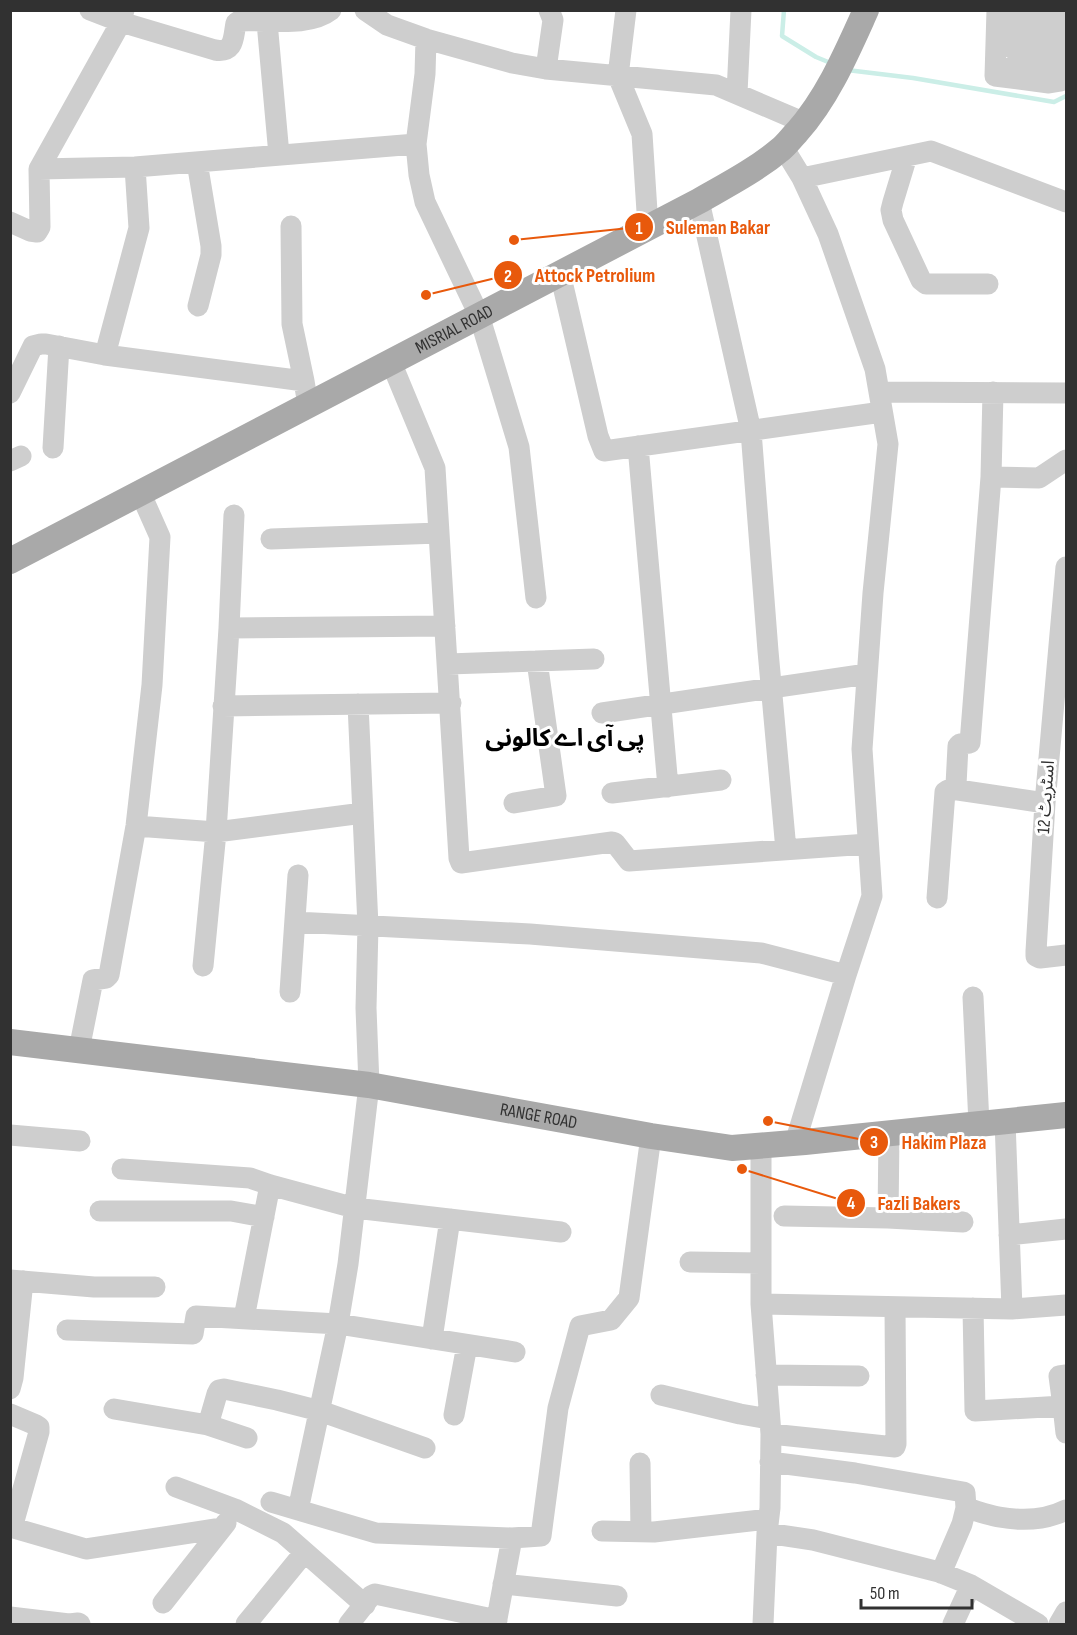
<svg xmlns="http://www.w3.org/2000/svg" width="1077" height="1635" viewBox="0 0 1077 1635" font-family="'Sofia Sans Condensed','Noto Sans Arabic',sans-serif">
	<rect width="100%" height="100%" fill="#fff"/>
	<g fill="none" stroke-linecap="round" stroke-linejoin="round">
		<!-- stream -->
		<path stroke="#cbeee7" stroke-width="4.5" d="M784,10L782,36L816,57L833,64
			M847,70L913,78L1054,102L1066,96"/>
		<!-- minor -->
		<path stroke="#cecece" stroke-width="21" d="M90,10L121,22L215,50C235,53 233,38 236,23L239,21C266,19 308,28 331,10
			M365,10L387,25L426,39L512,63L546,69L716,85L805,123
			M626,10L618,76L642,134L648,227
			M997,10L995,76L1049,83L1061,81L1066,75
			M997,13L1066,18
			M267,22L279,155
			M997,31L1066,34
			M426,39L425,74L416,144L419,175L425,202L479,315L519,447L536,598
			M997,46L1063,48
			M1013,66L1066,68
			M546,69L553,20L549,10
			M737,93L741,10
			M783,147L802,178L828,234L875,369L888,444L873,593L862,749L872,896L846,975L795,1143
			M907,156L893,202L891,210L893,220L921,280L926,284H988
			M197,162L211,246V255L198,306
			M135,167L139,228L105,355L304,381L308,405
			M39,169L135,167L416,144
			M802,178L931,151L1066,202
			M699,201L751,431L768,651L786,850
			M10,222L30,231L37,232L40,227L39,169L121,22L124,10
			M291,226L292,324L304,381
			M560,273L598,436L604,451L882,412
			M391,362L435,468L459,858L461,863L612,842L615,843L629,861L868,844
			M879,392L1066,393
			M10,393L33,346L41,344H46L105,355
			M638,446L668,787
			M53,448L59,346
			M10,461L21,456
			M991,477L1039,478L1066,460
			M271,539L439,533
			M1066,567L1045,803L1036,951V956L1040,958L1066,955
			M229,628L445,626
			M448,664L594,659
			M223,706L451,703
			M602,713L867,674
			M958,790L956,785L958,746L960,744L970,743L991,477L993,392
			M612,793L721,780
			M514,803L556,796L537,661
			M136,826L216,832L363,813
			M937,898L945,792L948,790H958L1045,803
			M295,922L530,934L761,953L846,975
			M203,966L216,832L229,628L234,515
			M290,992L298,875
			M973,997L979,1124
			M79,1050L93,980L106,978L109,975L136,826L152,685L160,537L140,492
			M1005,1121L1012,1309
			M10,1135L80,1141
			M761,1146V1304L771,1434L770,1508L767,1533L763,1624
			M122,1169L250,1178L270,1185L355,1208L561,1232
			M100,1211H231L264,1217
			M784,1216L888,1218L963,1222
			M888,1218L889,1133
			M1009,1235L1066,1229
			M690,1262L761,1263
			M10,1280L94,1287H155
			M761,1304L1012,1309L1066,1305
			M973,1308L975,1411L1063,1406L1059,1376L1066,1375
			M244,1318L270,1185
			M67,1330L193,1334L196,1316L338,1324L515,1352
			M432,1339L450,1219
			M766,1375L859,1376
			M10,1389L13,1378L23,1281
			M661,1395L740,1414L769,1419
			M1063,1406L1066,1433
			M114,1409L208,1425L247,1438
			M10,1414L36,1425L39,1427V1432L12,1528
			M454,1415L467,1345
			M208,1425L217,1394L219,1390L224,1389L277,1400L320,1411L425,1448
			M771,1434L895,1447L896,1444L895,1307
			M770,1462L855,1473L963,1492L965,1493L966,1508
			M640,1463L641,1532
			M176,1487L235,1509L283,1533L365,1605
			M271,1502L376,1533L512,1538L541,1536L558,1408L580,1326L611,1320L629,1298L651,1136
			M298,1510L338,1324L348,1264L369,1085L366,1008L368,926L358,704
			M10,1527L86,1549L222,1528
			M602,1531L654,1532L768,1519
			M767,1533L813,1540L939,1572L971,1585L1038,1624
			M941,1573L962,1524L966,1508C977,1511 988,1515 999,1517C1021,1521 1046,1520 1066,1510
			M503,1584L617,1596
			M163,1603L226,1523
			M10,1617L69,1624L78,1623L80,1624
			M246,1624L304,1553
			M349,1624L371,1596L375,1594L497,1620
			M496,1624L512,1538
			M953,1624L971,1585
			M1059,1624L1066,1612"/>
		<!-- major -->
		<g stroke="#a9a9a9" stroke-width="26">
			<path id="s1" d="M10,561L699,201C727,185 756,170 781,149C787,144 792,137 797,132C828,97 847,52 866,10"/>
			<path id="s2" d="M10,1042L369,1085L651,1136L732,1148L805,1142L1066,1115"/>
		</g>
	</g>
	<g text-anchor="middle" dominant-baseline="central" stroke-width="6" stroke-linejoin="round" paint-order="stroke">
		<!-- street labels -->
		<g font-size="18" fill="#313131" stroke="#fff">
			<text stroke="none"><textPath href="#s1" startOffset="501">MISRIAL ROAD</textPath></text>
			<text transform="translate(1046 797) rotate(-86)">اسٹریٹ 12</text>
			<text stroke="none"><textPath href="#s2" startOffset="534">RANGE ROAD</textPath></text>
		</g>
		<!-- district labels -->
		<g font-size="24" font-weight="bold" fill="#000" stroke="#fff">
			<text x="565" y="738">پی آی اے کالونی</text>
		</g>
	</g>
	<!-- callouts -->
	<path fill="none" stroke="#e8590c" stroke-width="2" d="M514 240L639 227M426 295L508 275M768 1121L874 1142M742 1169L851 1203"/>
	<g fill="#e8590c" stroke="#fff" stroke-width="2">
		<circle cx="514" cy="240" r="6"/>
		<circle cx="426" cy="295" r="6"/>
		<circle cx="768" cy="1121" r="6"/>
		<circle cx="742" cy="1169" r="6"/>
		<circle cx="639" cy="227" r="15"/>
		<circle cx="508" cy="275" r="15"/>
		<circle cx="874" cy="1142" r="15"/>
		<circle cx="851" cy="1203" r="15"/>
	</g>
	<g font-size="18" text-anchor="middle" font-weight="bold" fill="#fff">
		<text x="639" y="234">1</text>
		<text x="508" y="282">2</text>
		<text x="874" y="1148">3</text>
		<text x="851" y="1209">4</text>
	</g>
	<g font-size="20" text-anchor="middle" font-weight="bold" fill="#e8590c" stroke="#fff" stroke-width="6" stroke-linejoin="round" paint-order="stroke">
		<text x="718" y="234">Suleman Bakar</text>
		<text x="595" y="282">Attock Petrolium</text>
		<text x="944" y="1149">Hakim Plaza</text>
		<text x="919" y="1210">Fazli Bakers</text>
	</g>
	<!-- border -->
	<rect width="1077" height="1635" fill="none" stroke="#313131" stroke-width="24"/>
	<!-- scale -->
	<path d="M861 1599v9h111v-9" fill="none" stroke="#313131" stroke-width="3"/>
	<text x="870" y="1599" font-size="18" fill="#313131" stroke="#ffffff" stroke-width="4.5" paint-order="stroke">50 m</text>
</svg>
